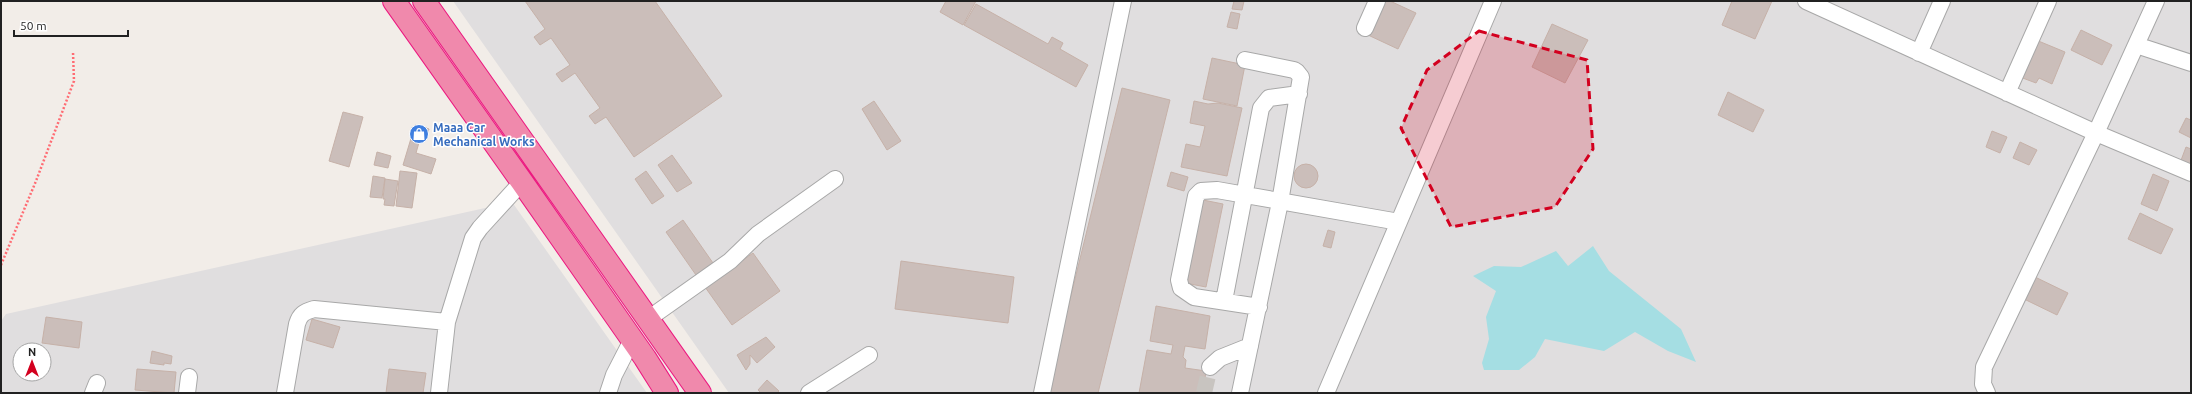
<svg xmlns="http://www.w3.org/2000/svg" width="2192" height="394" viewBox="0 0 2192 394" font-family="Ubuntu,sans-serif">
	<rect width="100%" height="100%" fill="#f2ede8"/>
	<!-- residential -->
	<path fill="#e0dedf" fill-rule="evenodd" d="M453,1H2191V393H729Z
		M512,202L647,393H1V321L6,314ZM20,350H44V374H20Z"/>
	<!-- water -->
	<path fill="#a5dee3" d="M1593,246L1609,271L1681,329L1696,362L1668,351L1635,332L1604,351L1545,339L1535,357L1519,370H1484L1482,363L1489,339L1486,317L1496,291L1473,276L1494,266L1521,267L1556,251L1568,266Z"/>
	<!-- building -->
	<path fill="#cbbeba" stroke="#c6b1a8" d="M525,1H655L722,96L634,157L606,117L595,124L589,116L600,108L575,73L562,82L556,74L570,65L551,38L540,45L534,37L545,29Z
		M946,1H976L963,25L940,12Z
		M1234,1H1244L1242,10L1232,9Z
		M1384,1H1390L1416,13L1398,49L1368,35Z
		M1732,1H1772L1755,39L1722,25Z
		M976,4L1048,44L1052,37L1063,43L1060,49L1088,65L1076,87L964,25Z
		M1231,12L1240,14L1237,29L1227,27Z
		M1552,24L1588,40L1565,83L1532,67Z
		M2081,30L2112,45L2102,65L2071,50Z
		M2036,40L2065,52L2052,84L2039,78L2036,83L2020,77Z
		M1212,58L1245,65L1237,106L1203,99Z
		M1122,88L1170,100L1098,393H1047Z
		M1728,92L1764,110L1753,132L1718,115Z
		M874,101L901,141L887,150L862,109Z
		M1194,101L1208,104L1218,103L1242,108L1227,176L1181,167L1186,144L1200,147L1205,126L1190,123Z
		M343,112L363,117L349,167L329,161Z
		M2186,118L2191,120V138L2179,132Z
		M415,125L429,129L425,141L420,139L416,153L436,159L431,174L403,165Z
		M1992,131L2007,137L2000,153L1986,147Z
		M2020,142L2037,150L2029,165L2013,158Z
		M2186,147L2191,149V167L2180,163Z
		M377,152L391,156L388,168L374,165Z
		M672,155L692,183L677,192L658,165Z
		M1294 176a12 12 0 1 1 24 0a12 12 0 1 1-24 0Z
		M400,171L417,173L412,208L396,206Z
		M646,171L664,196L652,204L635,179Z
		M1171,172L1188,177L1184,191L1167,186Z
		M2153,174L2169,181L2157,211L2141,204Z
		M373,176L385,178L382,198L370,197Z
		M385,179L398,181L394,206L384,205L385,199H383Z
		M1203,200L1223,204L1206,287L1185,283Z
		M2140,213L2173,229L2161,254L2128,239Z
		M683,220L713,263L696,275L666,232Z
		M1328,230L1335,232L1331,248L1323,246Z
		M753,253L780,291L732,325L705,287Z
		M901,261L1014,277L1008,323L895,309Z
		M2035,277L2068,293L2057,315L2024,299Z
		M1156,306L1210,316L1205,349L1185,346L1183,357L1186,360L1185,368L1206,371L1203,393H1139L1147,350L1171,354L1173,345L1150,341Z
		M46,317L82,322L79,348L42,343Z
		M312,319L340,327L333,348L306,340Z
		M766,337L775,347L757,363L750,355V364L746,370L737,355Z
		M152,351L172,356L171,364L164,363V365L150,363Z
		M137,369L176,372L174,393L135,390Z
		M389,369L426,373L423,393H386Z
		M767,380L779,391L777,393H761L758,390Z"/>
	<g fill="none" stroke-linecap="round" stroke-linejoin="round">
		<!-- minor-tunnel -->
		<path stroke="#c8c4c0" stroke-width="16" stroke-dasharray="16 8" stroke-linecap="butt" d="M1204,393L1210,367"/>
		<!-- minor casing -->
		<g stroke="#a8a8a8" stroke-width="18">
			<path id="minor" d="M1806,1L2096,133L2191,173
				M1365,28L1377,1
				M2136,45L2191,63
				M1919,53L1942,1
				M2007,93L2048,1
				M1224,301L1261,108L1269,98L1299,94
				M1259,307L1194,297L1181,288L1179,280L1196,196L1201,191L1217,190L1399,222
				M648,319L730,261L758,234L835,179
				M1210,367L1220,358L1250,346
				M93,393L97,383
				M187,393L189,377
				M285,393L297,324C300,314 304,312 314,309L447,322
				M439,393L447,322L473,238L480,228L522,182
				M608,393L614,375L632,340
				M809,393L869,355
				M1042,393L1123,1
				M1240,393L1280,202L1301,77L1297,72L1294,70L1245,60
				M1326,393L1493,1
				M1987,393L1983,384L1984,367L2096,133L2156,1"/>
		</g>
		<!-- highway casing -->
		<g stroke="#ec1980" stroke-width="24">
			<path id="highway" d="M394,1L522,182L645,358L667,393
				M424,1L700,393"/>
		</g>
		<!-- path -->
		<path stroke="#ff6c73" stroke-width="2.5" stroke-dasharray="2 2" stroke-linecap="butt" d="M1,265L36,181L74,81L73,52"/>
		<!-- minor -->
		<use href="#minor" stroke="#fff" stroke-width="16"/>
		<!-- highway -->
		<use href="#highway" stroke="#f089ac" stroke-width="22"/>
	</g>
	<!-- marked area -->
	<path fill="#d3001f" fill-opacity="0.2" stroke="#d3001f" stroke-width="3" stroke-dasharray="8 5" stroke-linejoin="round" d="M1479,31L1587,60L1593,149L1555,207L1451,227L1401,128L1427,70Z"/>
	<!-- icons -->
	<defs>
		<g id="shop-disc" transform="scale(1)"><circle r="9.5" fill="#3f7fe0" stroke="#fff"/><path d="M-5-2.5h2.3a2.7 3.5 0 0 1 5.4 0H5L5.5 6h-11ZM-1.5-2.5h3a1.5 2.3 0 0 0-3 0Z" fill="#fff"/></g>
	</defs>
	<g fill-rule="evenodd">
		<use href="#shop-disc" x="419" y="134"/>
	</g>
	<g text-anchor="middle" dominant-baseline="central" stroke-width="3" stroke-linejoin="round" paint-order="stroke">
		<!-- shop labels -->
		<g font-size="12" font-weight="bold" fill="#366cbe" stroke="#fff" text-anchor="start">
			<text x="433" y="127">Maaa Car<tspan x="433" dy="14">Mechanical Works</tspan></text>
		</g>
	</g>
	<!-- border -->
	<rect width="2192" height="394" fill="none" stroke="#212121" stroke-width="4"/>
	<!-- north arrow -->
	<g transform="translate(32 362)"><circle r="19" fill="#ffffff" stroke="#a6a6a6"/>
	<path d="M0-3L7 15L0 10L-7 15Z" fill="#d3001f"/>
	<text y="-6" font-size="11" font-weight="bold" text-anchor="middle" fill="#212121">N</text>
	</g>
	<!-- scale -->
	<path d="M14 30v6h114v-6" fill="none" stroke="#212121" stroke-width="2"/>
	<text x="20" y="30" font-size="12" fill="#212121" stroke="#ffffff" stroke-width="3" paint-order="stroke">50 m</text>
</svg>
